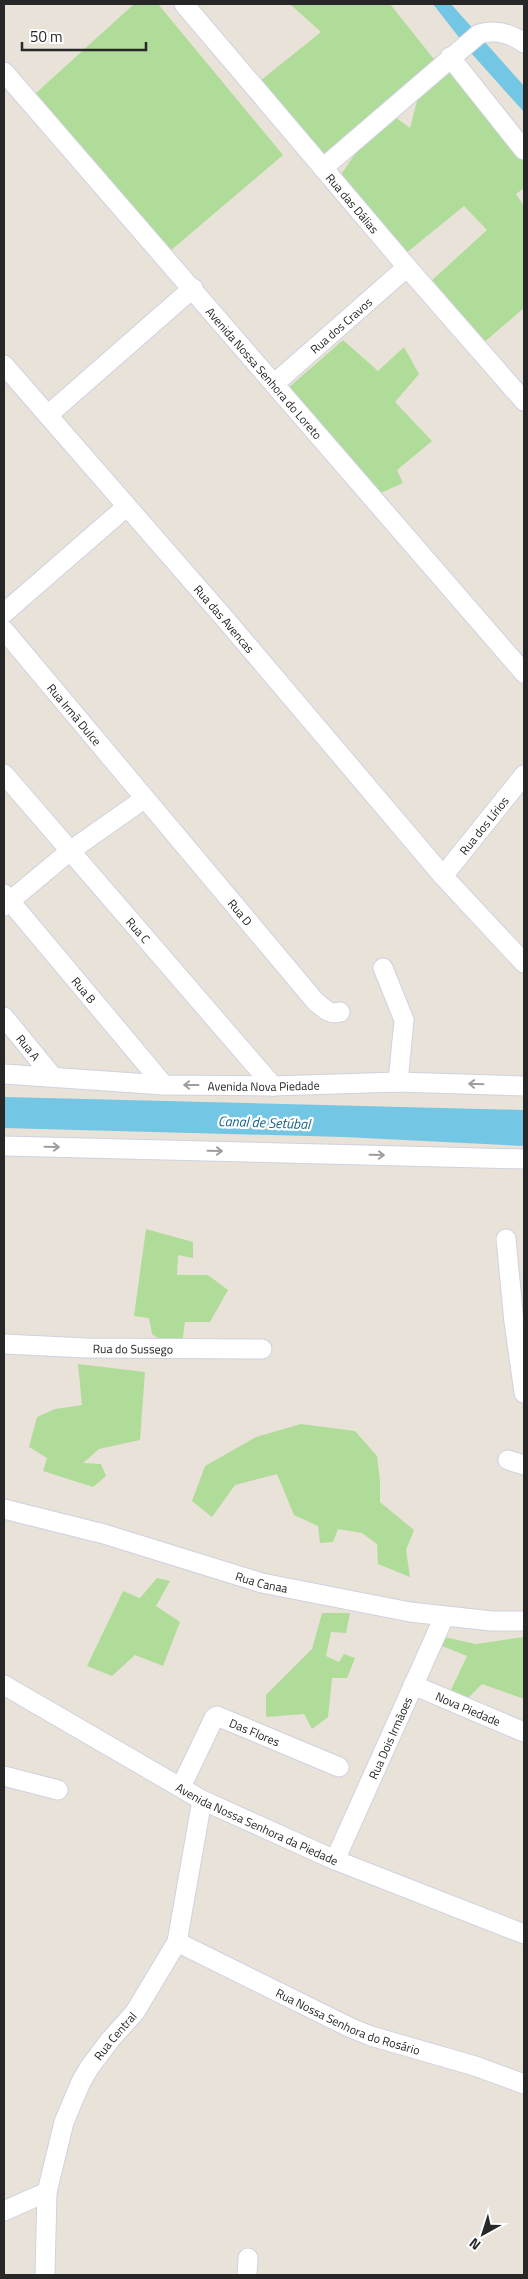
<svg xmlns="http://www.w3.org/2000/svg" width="528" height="2279" viewBox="0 0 528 2279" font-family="'Titillium Web',sans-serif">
	<rect width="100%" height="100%" fill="#e9e2d9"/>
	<!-- green -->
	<path fill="#b0dc99" d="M134,4H158L283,155L170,251L36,93Z
		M290,4H390L437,63L325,157L260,81L321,32Z
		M451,69L524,157V188L516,194L524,206V308L482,344L430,282L487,230L464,206L405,254L340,176L357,151L394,116L410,128L418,97Z
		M343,340L378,371L404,347L419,374L395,402L432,441L397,470L403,483L378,494L287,389Z
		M146,1229L193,1242V1258L178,1255L177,1275H208L228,1290L210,1322H185L182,1344L160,1340L152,1334L149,1318L134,1316Z
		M78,1364L145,1372L140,1440L99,1449L83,1463L101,1464L106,1476L93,1487L43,1471L47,1458L29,1447L37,1417L55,1409L82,1405Z
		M301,1424L355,1431L377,1456L380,1480V1502L414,1530L406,1550L410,1577L378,1564L377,1544L362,1533L338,1529L333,1542L320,1543L318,1526L294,1515L277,1474L235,1485L212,1517L192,1501L205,1466L256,1437Z
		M157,1578L170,1581L156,1606L180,1622L163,1666L135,1655L112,1676L87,1666L123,1591L140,1598Z
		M322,1613H350L346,1633L331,1632L326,1656L339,1662L344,1654L355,1658L347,1678H332L328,1717L312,1729L304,1714L266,1717V1695L312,1649Z
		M444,1637L476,1644L524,1637V1699L482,1684L466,1700L450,1692L467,1656L442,1646Z"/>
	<!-- water -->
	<path fill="#73c6e4" d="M433,4H451L524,86V112L472,54Z
		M4,1097L524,1110V1146L344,1137L4,1128Z"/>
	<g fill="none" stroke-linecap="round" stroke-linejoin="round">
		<!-- minor casing -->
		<g stroke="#cfd2df" stroke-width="21">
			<g id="minor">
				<path id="s1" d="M184,4L407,267L524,401"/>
				<path d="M450,57L524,150"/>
				<path id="s2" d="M4,72L524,673"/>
				<path d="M323,168L479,34C496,29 510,33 524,43"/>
				<path id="s3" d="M4,365L226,620L443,876L524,963"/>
				<path id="s4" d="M274,384L407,267"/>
				<path d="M48,415L193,288"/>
				<path d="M4,613L126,507"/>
				<path id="s5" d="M4,630L315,1001C323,1008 329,1015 340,1012"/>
				<path id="s6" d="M4,774L273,1086"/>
				<path id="s7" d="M443,876L524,775"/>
				<path id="s8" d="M4,894L164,1085"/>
				<path d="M4,906L70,851L144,799"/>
				<path d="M383,968L404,1020L398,1082"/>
				<path id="s9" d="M4,1017L53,1077"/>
				<path id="s10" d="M4,1074L164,1085L273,1086L398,1082L524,1086"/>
				<path d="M4,1146L524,1159"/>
				<path d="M506,1239L514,1322L524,1393"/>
				<path id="s11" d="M4,1344L86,1348L262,1349"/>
				<path d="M508,1460L524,1465"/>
				<path id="s12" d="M4,1509L104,1534L262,1583L410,1612L492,1621H524"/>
				<path id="s13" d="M4,1685L202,1800L335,1860L524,1934"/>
				<path id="s14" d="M413,1685L524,1732"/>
				<path d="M4,1776L58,1790"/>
				<path id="s15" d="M181,1787L214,1718L217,1716L339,1767"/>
				<path id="s16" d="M335,1860L444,1617"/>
				<path id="s17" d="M177,1942L351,2028L371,2036L475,2066L524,2084"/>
				<path d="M4,2211L47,2192"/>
				<path id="s18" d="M45,2275L47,2192L64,2122L81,2082L89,2068L110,2040L135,2012L177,1942L202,1800"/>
				<path d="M247,2275L248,2258"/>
			</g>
		</g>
		<!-- minor -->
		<use href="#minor" stroke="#fff" stroke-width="19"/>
	</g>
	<!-- one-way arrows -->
	<defs><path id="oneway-shaft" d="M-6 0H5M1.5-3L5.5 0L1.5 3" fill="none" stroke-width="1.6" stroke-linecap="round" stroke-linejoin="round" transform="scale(1.25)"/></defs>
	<g stroke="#9e9e9e">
		<use href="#oneway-shaft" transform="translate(476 1084) rotate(-178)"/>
		<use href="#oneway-shaft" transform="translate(191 1085) rotate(-180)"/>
		<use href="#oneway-shaft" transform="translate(52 1147) rotate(1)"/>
		<use href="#oneway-shaft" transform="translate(215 1151) rotate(1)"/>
		<use href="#oneway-shaft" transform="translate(377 1155) rotate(1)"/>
	</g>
	<g text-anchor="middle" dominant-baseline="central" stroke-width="4.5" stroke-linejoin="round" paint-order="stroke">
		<!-- street labels -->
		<g font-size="12" fill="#272727" stroke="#fff">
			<text stroke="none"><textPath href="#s1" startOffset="261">Rua das Dálias</textPath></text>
			<text stroke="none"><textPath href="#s4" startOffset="89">Rua dos Cravos</textPath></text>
			<text stroke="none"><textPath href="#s2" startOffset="398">Avenida Nossa Senhora do Loreto</textPath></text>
			<text stroke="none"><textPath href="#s3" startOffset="336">Rua das Avencas</textPath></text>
			<text stroke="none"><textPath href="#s5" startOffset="110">Rua Irmã Dulce</textPath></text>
			<text stroke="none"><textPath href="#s7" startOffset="65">Rua dos Lírios</textPath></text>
			<text stroke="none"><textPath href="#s5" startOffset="368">Rua D</textPath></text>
			<text stroke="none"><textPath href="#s6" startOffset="206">Rua C</textPath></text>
			<text stroke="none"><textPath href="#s8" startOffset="125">Rua B</textPath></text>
			<text stroke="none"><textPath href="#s9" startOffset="39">Rua A</textPath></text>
			<text stroke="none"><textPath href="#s10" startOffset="260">Avenida Nova Piedade</textPath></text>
			<text stroke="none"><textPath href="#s11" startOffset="129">Rua do Sussego</textPath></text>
			<text stroke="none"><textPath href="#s12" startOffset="268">Rua Canaa</textPath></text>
			<text stroke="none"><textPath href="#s14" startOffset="60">Nova Piedade</textPath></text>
			<text stroke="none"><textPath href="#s15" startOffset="121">Das Flores</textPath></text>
			<text stroke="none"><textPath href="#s16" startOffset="134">Rua Dois Irmãoes</textPath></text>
			<text stroke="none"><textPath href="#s13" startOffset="289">Avenida Nossa Senhora da Piedade</textPath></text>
			<text stroke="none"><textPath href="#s17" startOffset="189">Rua Nossa Senhora do Rosário</textPath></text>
			<text stroke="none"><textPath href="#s18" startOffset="256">Rua Central</textPath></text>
		</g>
		<!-- water labels -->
		<g font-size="14" font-style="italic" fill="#17648b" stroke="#fff">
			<text transform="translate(264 1122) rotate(2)">Canal de Setúbal</text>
		</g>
	</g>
	<!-- border -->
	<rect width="528" height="2279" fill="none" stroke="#272727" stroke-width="10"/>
	<!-- north arrow -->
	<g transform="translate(483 2234) rotate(219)" stroke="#ffffff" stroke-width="4" paint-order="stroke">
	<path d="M0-4L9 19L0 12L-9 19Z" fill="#272727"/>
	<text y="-8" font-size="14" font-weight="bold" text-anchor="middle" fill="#272727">N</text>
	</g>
	<!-- scale -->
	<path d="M22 42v8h124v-8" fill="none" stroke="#272727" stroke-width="2.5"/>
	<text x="30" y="42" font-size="15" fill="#272727" stroke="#ffffff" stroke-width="4" paint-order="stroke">50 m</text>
</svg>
